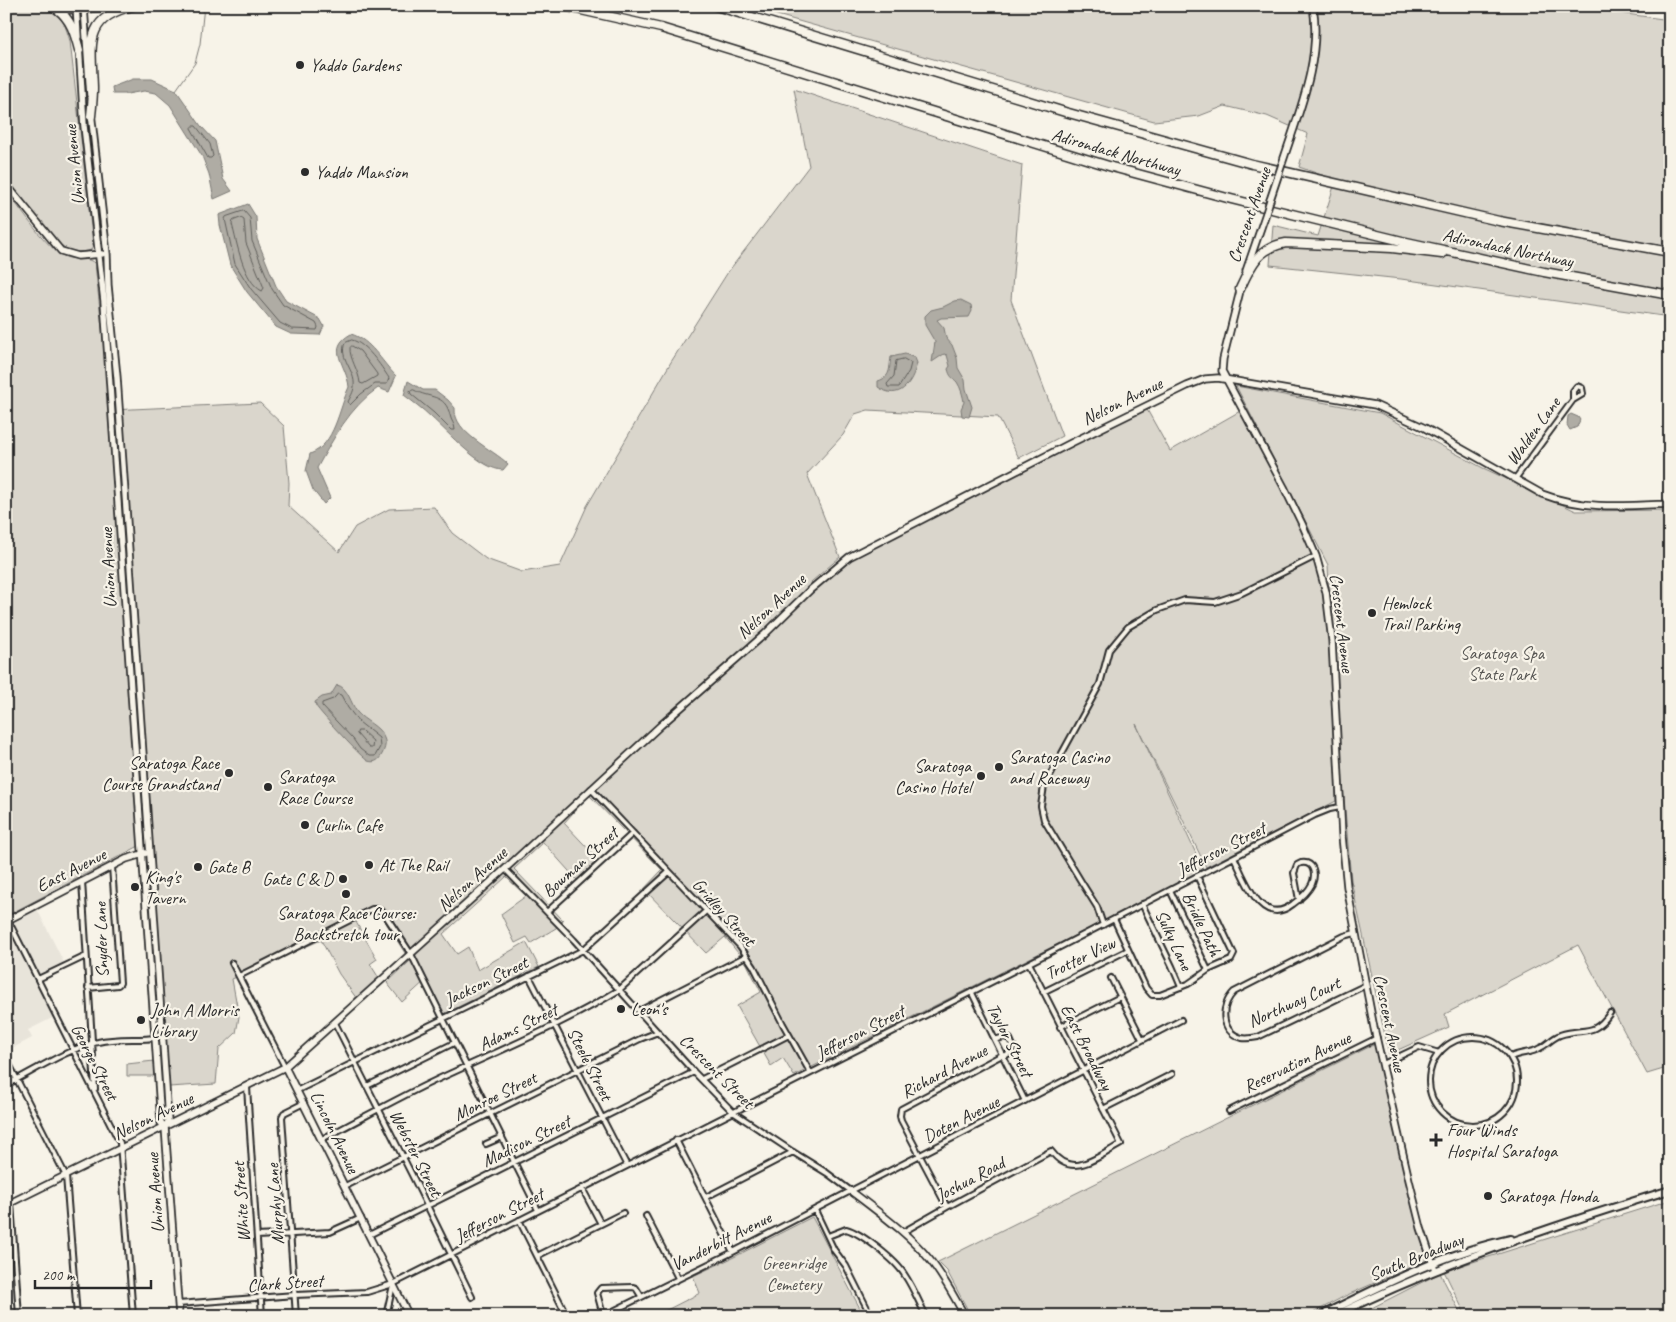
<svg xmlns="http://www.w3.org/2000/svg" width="1676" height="1322" viewBox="0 0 1676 1322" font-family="Caveat,sans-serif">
	<rect width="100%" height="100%" fill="#f7f3e8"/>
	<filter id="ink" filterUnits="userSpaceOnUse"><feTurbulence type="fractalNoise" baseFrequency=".02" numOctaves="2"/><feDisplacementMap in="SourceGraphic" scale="10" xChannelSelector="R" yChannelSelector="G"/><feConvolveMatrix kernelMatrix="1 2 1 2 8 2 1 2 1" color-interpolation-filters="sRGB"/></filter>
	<g filter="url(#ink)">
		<!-- built -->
		<path fill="#e8e4da" d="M37,909L64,963L40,974L37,972L13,923Z
			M6,926L9,928L54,1017L28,1030L32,1038L7,1051Z"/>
		<!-- green -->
		<path fill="#dad6cc" stroke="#82807c" d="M6,6C27,6 49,3 63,22C66,27 68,35 70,41L93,245L91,250L84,252L70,251L56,242L6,181Z
			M745,6H1568L1670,20V317L1401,279L1270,265L1273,225L1318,236L1336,180L1299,167L1308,134L1267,116L1225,106L1199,116L1154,121Z
			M794,89L1022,165L1011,300L1062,436L1019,458L998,417L868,410L855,414L843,435L807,474L840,557L811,582L816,587L849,557L1145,406L1170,451L1242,410L1290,499L1320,570L1331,629L1328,565L1236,386L1380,413L1483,468L1576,511L1670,510V1067L1647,1074L1578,945L1445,1014L1449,1027L1389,1054L1351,880L1334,680L1336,801L1206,867L1136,724L1204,871L794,1076L783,1058L771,1066L737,1006L761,992L747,964L725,937L706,953L644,889L662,870L589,795L564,823L598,859L577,880L543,842L514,869L563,920L556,928L531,943L527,937L515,943L501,914L526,896L506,877L443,934L457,954L468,947L478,970L526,942L539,967L444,1014L427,979L402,1002L387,983L410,961L383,918L373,912L356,922L377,959L370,964L379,978L357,999L339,974L321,940L232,979L239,1017L236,1033L219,1049L216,1084L169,1087L152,845L139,846L6,916V190C19,207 47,250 66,257C75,261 89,256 95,264L111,410L260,403L284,426L289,483L288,506L339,552L355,527L389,509L434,507L452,533L486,559L522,572L560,566L587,506L671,362L728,272L809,166Z
			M1375,1044L1429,1259L1345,1296L1307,1316H971L947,1271L938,1262Z
			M154,1061L155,1076H127V1064Z
			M1670,1200V1316H1466L1444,1271Z
			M812,1217L864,1316H655L700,1293L693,1276L734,1257Z
			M1440,1273L1462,1316H1356Z"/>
		<!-- water -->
		<path fill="#afaca4" stroke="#7a7874" d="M133,79H152L176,90L201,126L215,141L223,179L232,191L214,199L209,174L202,156L170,105L156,93L144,91L127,94H113L112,87Z
			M248,204L256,217L257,239L276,286L286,301L320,319L324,326L320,335L291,334L276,327L247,292L230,265L220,225L219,215Z
			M961,300L971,305L972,311L969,317L941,318L937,320L944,328L946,338L952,345L957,358L958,368L965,380L966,389L972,407L969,417L962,416L961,409L964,402C963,396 961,388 957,382C952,377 950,377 948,369L950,366L947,355L944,354L932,362L935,342L925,325V316L931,310L943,307L955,301Z
			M351,334C371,340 381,361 396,376L389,392L378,388C350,407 333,439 317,468L330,498L324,504L313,490L306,471L310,454C335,445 339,408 349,387C347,365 325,348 351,334Z
			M905,354L915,358L917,363C912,384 899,402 878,387V381C891,377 889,369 891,357Z
			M408,381L423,390H435L448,400L455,408C453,433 493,449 508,464L503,470C481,470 448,432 431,417C423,409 413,402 404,395Z
			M1571,414L1578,417L1580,420L1577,427L1570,430L1567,425L1568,416Z
			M337,685C348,687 351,704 357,712C364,721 380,726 384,738C387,744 384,751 381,756C378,761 374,763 368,761C363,759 321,714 316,706L315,702L322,697L331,695Z"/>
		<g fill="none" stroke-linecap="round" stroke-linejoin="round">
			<!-- shore -->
			<path stroke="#605f5b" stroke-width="1" d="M193,126H196L210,144L213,156L211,158H208L191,128Z
				M244,211L250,218L252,241L272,289L283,305L316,323L318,327L317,330L292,329L280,323L251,289L235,264L225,219L226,217Z
				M241,218L244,220L246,243L264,288L262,291C243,281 237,243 232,224L233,221Z
				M352,340C366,343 381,366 389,378L387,384H375L361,394L350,405L348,402C350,397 354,392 354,386C356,371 338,358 345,343Z
				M352,346L360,351L377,374V376L363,384L360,383C359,371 349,358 350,348Z
				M904,359L911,363L909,371L899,387H888L887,384L894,376L896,361Z
				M414,390C429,399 445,393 450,415C451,421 455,424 455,430H451L434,413L411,394L410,391Z
				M338,694L341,695L348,708L359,722L379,738L380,747L375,756H369L360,749L353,739L322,706V703L333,699Z
				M358,731H362L373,741L372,748H369L357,734Z"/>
			<!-- stream -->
			<path stroke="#7a7874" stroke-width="1" d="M176,90L195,63L200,44L204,6"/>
			<!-- street casing -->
			<g stroke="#2b2b2b" stroke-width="8">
				<path id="street" d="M1577,386L1582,388L1583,394L1573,400V391Z
					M1515,479L1573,400
					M591,789L740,946L754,967L783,1024L810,1072
					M1234,857C1245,879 1261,929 1293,904C1300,899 1308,892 1312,884C1316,874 1314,861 1301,863L1297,865L1294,873L1299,900
					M505,869L574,940L694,1072L733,1112L793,1152L827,1173L851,1191
					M82,881L95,1089
					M1170,890L1208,970
					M1142,904L1172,966L1181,987
					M547,912L633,833
					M1114,919L1146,988L1152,995H1160L1188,984L1208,970L1231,960L1234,954L1197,876
					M8,920L120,1143L133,1316
					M1103,925L1097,907L1082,883L1044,820L1041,806L1044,786L1100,684L1109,650L1128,627L1157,610L1185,600L1215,602L1242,593L1316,556
					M1355,933L1344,936L1234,992C1220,1006 1220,1032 1242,1038C1247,1039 1253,1038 1258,1037L1366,985
					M232,963L285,1067
					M239,976L372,909H378L384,913L411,954L538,1210
					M529,976L627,1166
					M1111,978L1142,1039
					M38,979L86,956
					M88,988L118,985L120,983L112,866
					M971,991L1025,1101
					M1043,992L1128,950
					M639,1011L746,956
					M335,1023L415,1181L472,1297
					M1060,1027L1120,997
					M1429 1081a44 44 0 1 1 88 0a44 44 0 1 1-88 0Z
					M995,1040L1004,1037L1010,1039L1013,1046L1011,1052L1003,1057
					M1511,1057C1520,1052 1531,1054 1540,1048C1547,1045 1552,1038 1560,1035C1584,1027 1593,1038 1610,1013
					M6,1058L66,1176L77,1316
					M1383,1064L1419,1047L1439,1053
					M702,1079L789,1035
					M6,1085C32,1072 71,1047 98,1042C116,1038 137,1040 156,1038
					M367,1086L454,1043
					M247,1087L262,1316
					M298,1090L583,950L669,872
					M1103,1109L1172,1074
					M1229,1111L1377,1038
					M322,1139C359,1120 396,1099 434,1081C496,1052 560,1026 619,990L706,911
					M676,1140L733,1252
					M486,1144L502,1137
					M345,1186L640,1039L658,1032
					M582,1188L601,1224
					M706,1197L793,1152
					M11,1203L19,1316
					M947,1207L901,1120L900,1116L901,1109L1002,1055
					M815,1210L834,1250L846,1266L871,1316
					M646,1216L678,1278
					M519,1220L567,1316
					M903,1232L947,1207L1051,1151C1072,1180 1097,1157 1121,1144L1029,963
					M369,1235L694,1072
					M257,1236L330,1232L361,1218
					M828,1236L846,1229C862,1233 896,1261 904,1274C913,1287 919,1302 926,1316
					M537,1256L623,1213
					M178,1304L295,1295L367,1292L393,1284L1029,963L1315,815L1330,809L1340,807
					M603,1315L597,1293L601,1288L633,1287L636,1288L641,1296
					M296,1316L282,1117L284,1113L304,1103
					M386,1316L393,1285
					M399,1316L408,1313
					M603,1316L733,1252L1181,1020"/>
			</g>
			<!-- secondary casing -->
			<g stroke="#2b2b2b" stroke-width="9">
				<path id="secondary" d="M76,6L78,37
					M84,6L90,95
					M79,46L84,126L104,301L161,1123L165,1127
					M91,112L107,254L108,285L117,377L166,1087L168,1122L165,1127L179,1316
					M1282,164C1298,114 1322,60 1313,6
					M6,184L61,251L78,256L102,254
					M1270,200L1278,176
					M1246,271L1266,213
					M1241,287L1223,359L1222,371L1284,487L1303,526L1316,556L1326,592L1332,641L1342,836L1347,887L1374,1028L1409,1180L1421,1228L1435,1270
					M6,921L126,859L146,853
					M285,1067L409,1316
					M851,1191C878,1212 908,1233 930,1260C944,1277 954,1297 965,1316
					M6,1205L285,1067L505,869L661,725L765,634L810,590L849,557L1073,442L1187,386L1205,379L1218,378L1375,405L1425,428L1542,494C1583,510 1626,506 1670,504"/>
			</g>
			<!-- primary casing -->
			<g stroke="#2b2b2b" stroke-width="10">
				<path id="primary" d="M1320,1316C1381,1286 1444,1253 1511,1239
					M1334,1316C1441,1263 1555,1225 1670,1190"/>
			</g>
			<!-- highway casing -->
			<g stroke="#2b2b2b" stroke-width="11">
				<path id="highway" d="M54,6L68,9L119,6
					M563,6L661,28L1112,167L1231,199L1402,241L1544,272L1670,295
					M716,6L1065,112L1252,164L1499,221L1670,252
					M57,9C71,19 75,34 79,50
					M91,116C92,107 93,97 93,88C92,47 82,18 133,6
					M1240,289C1251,265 1258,248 1286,243L1392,248L1442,254"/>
			</g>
			<!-- street -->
			<use href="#street" stroke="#f7f3e8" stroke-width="4"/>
			<!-- secondary -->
			<use href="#secondary" stroke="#f7f3e8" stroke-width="5.5"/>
			<!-- primary -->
			<use href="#primary" stroke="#f7f3e8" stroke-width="6"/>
			<!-- highway -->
			<use href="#highway" stroke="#f7f3e8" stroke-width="8"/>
			<!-- secondary-bridge casing -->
			<g stroke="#2b2b2b" stroke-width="9" stroke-linecap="butt">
				<path id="secondary-bridge" d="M1278,176L1282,164
					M1266,213L1270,200"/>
			</g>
			<!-- secondary-bridge -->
			<use href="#secondary-bridge" stroke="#f7f3e8" stroke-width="5.5"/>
		</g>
	</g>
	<!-- markers -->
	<g fill="#2b2b2b" stroke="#f7f3e8" stroke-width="2">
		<circle cx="300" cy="65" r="5"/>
		<circle cx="305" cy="172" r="5"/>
		<circle cx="1372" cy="613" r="5"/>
		<circle cx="999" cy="767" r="5"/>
		<circle cx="229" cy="773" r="5"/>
		<circle cx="981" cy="776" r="5"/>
		<circle cx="268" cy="787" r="5"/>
		<circle cx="305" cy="825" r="5"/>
		<circle cx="369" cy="865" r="5"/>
		<circle cx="198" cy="867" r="5"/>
		<circle cx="343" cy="879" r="5"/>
		<circle cx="135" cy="887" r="5"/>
		<circle cx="346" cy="894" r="5"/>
		<circle cx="621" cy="1009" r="5"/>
		<circle cx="141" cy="1020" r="5"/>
		<path d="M1433.5 1132.5h5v5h5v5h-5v5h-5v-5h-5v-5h5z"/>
		<circle cx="1488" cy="1196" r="5"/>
	</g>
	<g text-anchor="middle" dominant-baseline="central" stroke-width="4.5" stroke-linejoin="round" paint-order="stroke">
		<!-- poi labels -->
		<g font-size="18" fill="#2b2b2b" stroke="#f7f3e8" text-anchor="start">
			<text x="310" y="65">Yaddo Gardens</text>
			<text x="315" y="172">Yaddo Mansion</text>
			<text x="1382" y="603">Hemlock<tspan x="1382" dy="21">Trail Parking</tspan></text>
			<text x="1009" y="757">Saratoga Casino<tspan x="1009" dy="21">and Raceway</tspan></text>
			<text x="219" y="763" text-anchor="end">Saratoga Race<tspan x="219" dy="21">Course Grandstand</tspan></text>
			<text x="971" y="766" text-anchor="end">Saratoga<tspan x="971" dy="21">Casino Hotel</tspan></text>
			<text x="278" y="777">Saratoga<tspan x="278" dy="21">Race Course</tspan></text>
			<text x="315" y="825">Curlin Cafe</text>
			<text x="379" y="865">At The Rail</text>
			<text x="208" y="867">Gate B</text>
			<text x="145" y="877">King's<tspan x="145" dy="21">Tavern</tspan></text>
			<text x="333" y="879" text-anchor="end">Gate C &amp; D</text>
			<text x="346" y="913" text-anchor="middle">Saratoga Race Course:<tspan x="346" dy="21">Backstretch tour</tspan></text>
			<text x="631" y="1009">Leon's</text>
			<text x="151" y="1010">John A Morris<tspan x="151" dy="21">Library</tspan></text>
			<text x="1447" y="1130">Four Winds<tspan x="1447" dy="21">Hospital Saratoga</tspan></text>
			<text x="1498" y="1196">Saratoga Honda</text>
		</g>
		<!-- street labels -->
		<g font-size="18" fill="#2b2b2b" stroke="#f7f3e8">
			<text transform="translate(1116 152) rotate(16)">Adirondack Northway</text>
			<text transform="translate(74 165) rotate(-96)">Union Avenue</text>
			<text transform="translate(1249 215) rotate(-71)">Crescent Avenue</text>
			<text transform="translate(1508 248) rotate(12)">Adirondack Northway</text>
			<text transform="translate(1122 401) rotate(-26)">Nelson Avenue</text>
			<text transform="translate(1533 431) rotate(-54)">Walden Lane</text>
			<text transform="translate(108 568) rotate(-93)">Union Avenue</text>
			<text transform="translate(771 606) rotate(-43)">Nelson Avenue</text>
			<text transform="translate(1342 623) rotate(83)">Crescent Avenue</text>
			<text transform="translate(1221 849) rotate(-27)">Jefferson Street</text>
			<text transform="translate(580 862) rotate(-42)">Bowman Street</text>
			<text transform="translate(71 870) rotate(-27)">East Avenue</text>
			<text transform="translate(472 879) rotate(-42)">Nelson Avenue</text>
			<text transform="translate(724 912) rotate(48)">Gridley Street</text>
			<text transform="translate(1202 924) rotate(65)">Bridle Path</text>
			<text transform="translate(101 940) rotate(-92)">Snyder Lane</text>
			<text transform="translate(1174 940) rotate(65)">Sulky Lane</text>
			<text transform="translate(1080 958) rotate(-26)">Trotter View</text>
			<text transform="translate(486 981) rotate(-26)">Jackson Street</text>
			<text transform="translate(1294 1002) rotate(-24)">Northway Court</text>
			<text transform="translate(1390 1023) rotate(78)">Crescent Avenue</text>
			<text transform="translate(518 1027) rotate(-26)">Adams Street</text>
			<text transform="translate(860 1032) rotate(-27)">Jefferson Street</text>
			<text transform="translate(1010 1040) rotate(63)">Taylor Street</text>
			<text transform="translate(1087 1047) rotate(63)">East Broadway</text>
			<text transform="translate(95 1062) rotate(63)">George Street</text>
			<text transform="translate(1297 1062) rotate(-26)">Reservation Avenue</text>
			<text transform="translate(590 1064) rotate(63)">Steele Street</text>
			<text transform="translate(717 1071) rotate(45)">Crescent Street</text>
			<text transform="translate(944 1071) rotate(-28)">Richard Avenue</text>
			<text transform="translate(495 1096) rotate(-26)">Monroe Street</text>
			<text transform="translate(153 1116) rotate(-26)">Nelson Avenue</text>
			<text transform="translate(961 1119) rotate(-27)">Doten Avenue</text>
			<text transform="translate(335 1132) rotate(64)">Lincoln Avenue</text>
			<text transform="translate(526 1141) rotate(-26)">Madison Street</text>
			<text transform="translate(416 1153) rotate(63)">Webster Street</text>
			<text transform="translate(970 1179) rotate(-28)">Joshua Road</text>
			<text transform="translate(155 1193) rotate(-94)">Union Avenue</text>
			<text transform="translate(241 1202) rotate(-94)">White Street</text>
			<text transform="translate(275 1204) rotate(-94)">Murphy Lane</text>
			<text transform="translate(499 1215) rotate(-27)">Jefferson Street</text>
			<text transform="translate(721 1241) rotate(-27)">Vanderbilt Avenue</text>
			<text transform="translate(1416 1257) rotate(-22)">South Broadway</text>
			<text transform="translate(285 1283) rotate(-4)">Clark Street</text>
		</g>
		<!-- park labels -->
		<g font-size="18" fill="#575653" stroke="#f7f3e8">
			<text x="1502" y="653">Saratoga Spa<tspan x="1502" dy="21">State Park</tspan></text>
			<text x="794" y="1263">Greenridge<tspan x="794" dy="21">Cemetery</tspan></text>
		</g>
	</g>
	<!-- margin -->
	<rect width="1676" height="1322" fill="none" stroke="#f7f3e8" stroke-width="25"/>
	<rect x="12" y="12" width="1651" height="1297" fill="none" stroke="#2b2b2b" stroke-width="2" filter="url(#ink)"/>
	<!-- scale -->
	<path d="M35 1280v8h116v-8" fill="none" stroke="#2b2b2b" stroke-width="2.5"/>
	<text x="42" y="1280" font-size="15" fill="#2b2b2b" stroke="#f7f3e8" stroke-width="4" paint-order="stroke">200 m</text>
</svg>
